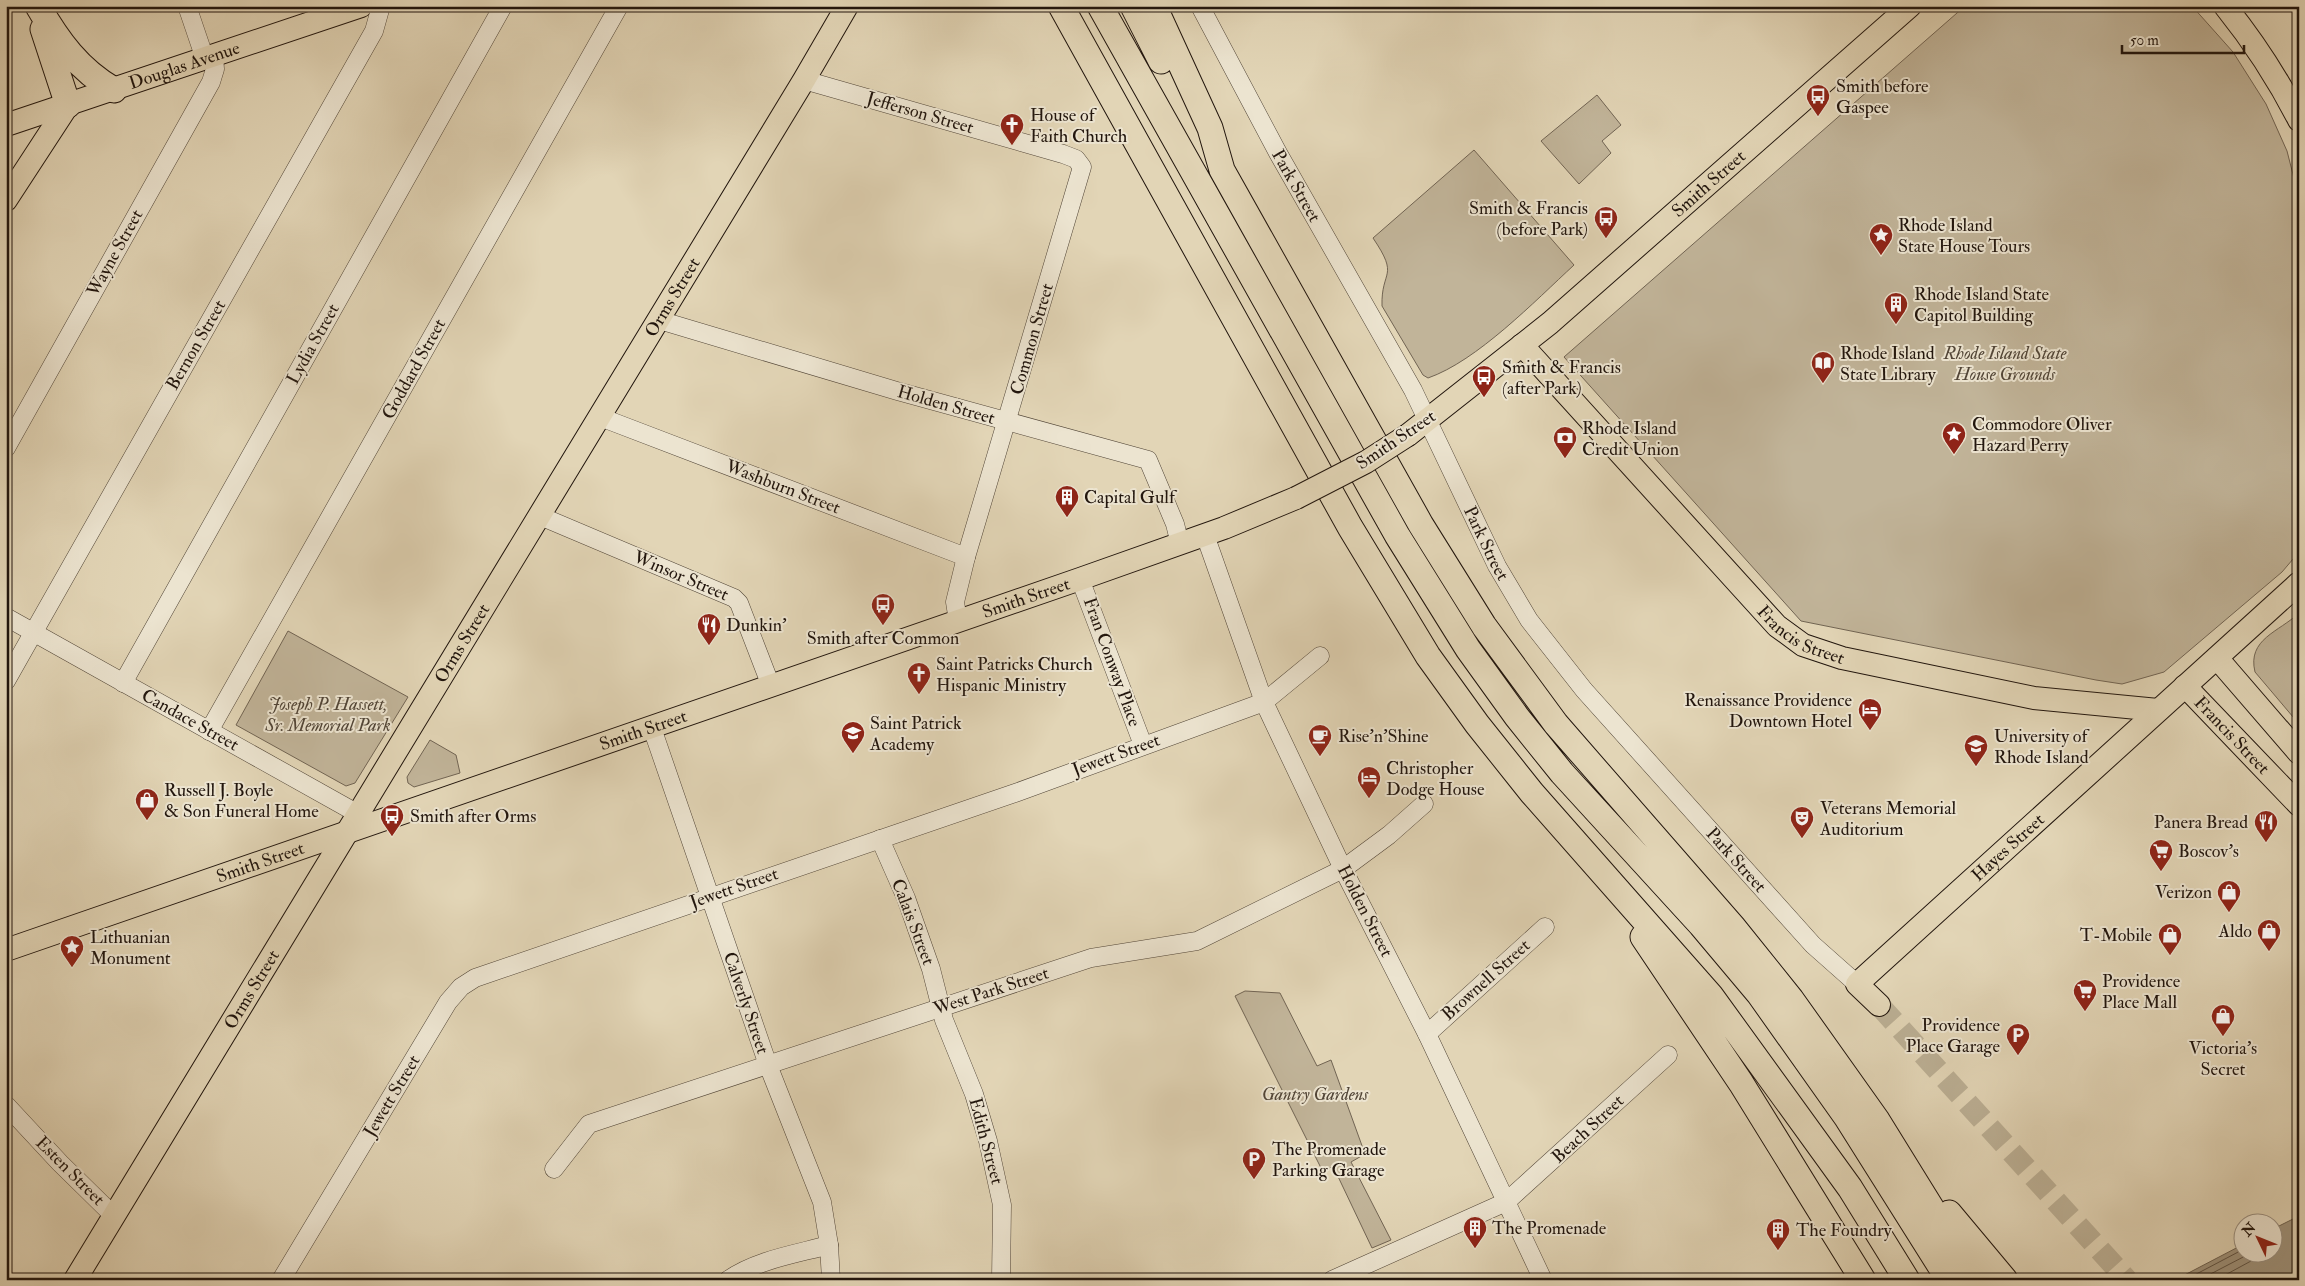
<svg xmlns="http://www.w3.org/2000/svg" width="2305" height="1286" viewBox="0 0 2305 1286" font-family="'IM FELL Double Pica',serif">
	<rect width="100%" height="100%" fill="#e2d5b6"/>
	<filter id="stains"><feTurbulence type="fractalNoise" baseFrequency=".004" numOctaves="4"/><feColorMatrix values="0 0 0 0 .2 0 0 0 0 .09 0 0 0 0 .02 0 0 0 .5 -.17"/></filter>
	<radialGradient id="worn" r=".72"><stop offset=".6" stop-color="#630" stop-opacity="0"/><stop offset="1" stop-color="#630" stop-opacity=".3"/></radialGradient>
	<!-- green -->
	<path fill="#c1b499" stroke="#716453" d="M1965,6H2192L2233,52L2266,104L2287,151L2299,198V552L2282,572L2164,672L2122,684L2096,680L1801,621L1564,357Z
		M1597,95L1621,125L1602,141L1611,153L1579,184L1541,141Z
		M1474,150L1574,265C1535,301 1477,361 1428,378L1423,375L1382,306C1381,269 1400,278 1373,238Z
		M2299,613V724L2255,672C2247,639 2279,632 2299,613Z
		M288,631L408,697L355,783L346,786L236,725Z
		M430,740L456,755L460,773L414,787L408,783L407,777Z
		M1245,991L1280,993L1317,1066L1331,1060L1365,1154L1351,1162L1391,1240L1372,1248L1333,1166L1323,1172L1235,996Z"/>
	<!-- water -->
	<path fill="#a0947d" stroke="#6d6150" d="M2299,1216V1280H2175L2242,1245V1254H2272L2273,1229Z"/>
	<g fill="none" stroke-linecap="round" stroke-linejoin="round">
		<!-- shore -->
		<path stroke="#605445" stroke-width="1" d="M2185,1280L2242,1250
			M2199,1280L2249,1254
			M2216,1280L2251,1261L2259,1254"/>
		<!-- major-tunnel -->
		<path stroke="#bbaf94" stroke-width="22" stroke-dasharray="22 11" stroke-linecap="butt" d="M1879,1005L2127,1280"/>
		<!-- minor casing -->
		<g stroke="#514537" stroke-width="19">
			<g id="minor">
				<path d="M187,6L205,59"/>
				<path id="s1" d="M1200,6L1278,153L1413,390L1497,566L1529,620L1584,690L1813,945L1857,984"/>
				<path d="M804,80L1063,154L1076,159L1082,167L966,557L955,602L958,621"/>
				<path d="M659,320L897,391L1148,460L1175,524L1180,544"/>
				<path d="M600,417L966,557"/>
				<path d="M6,448L211,82L215,69L214,56"/>
				<path d="M540,516L734,598L739,603L771,686"/>
				<path d="M1205,535L1264,702L1343,869L1427,1034L1543,1280"/>
				<path d="M1080,579L1143,745"/>
				<path d="M6,617L369,820"/>
				<path d="M6,681L374,31L381,6"/>
				<path d="M123,683L503,6"/>
				<path d="M652,728L768,1065L822,1202L829,1245L831,1280"/>
				<path d="M209,731L619,6"/>
				<path d="M880,839L906,898L931,969L944,1020L974,1094L988,1141L1002,1205L1001,1280"/>
				<path d="M1427,1034L1545,927"/>
				<path d="M6,1105L60,1163L114,1216"/>
				<path d="M554,1169L589,1124L1091,958L1197,941L1343,869L1389,835L1424,804"/>
				<path d="M281,1280L448,1002L461,987L475,978L1018,792L1264,702L1320,656"/>
				<path d="M728,1280C756,1260 796,1254 829,1245"/>
				<path d="M1332,1280L1506,1202L1668,1055"/>
			</g>
		</g>
		<!-- major casing -->
		<g stroke="#21150d" stroke-width="24">
			<g id="major">
				<path d="M2225,6C2254,42 2278,79 2299,120"/>
				<path id="s2" d="M6,125L361,6"/>
				<path d="M6,200L68,105"/>
				<path id="s3" d="M1522,345L1777,626L1803,645L1842,658L2034,698L2158,710"/>
				<path id="s4" d="M1408,435L1550,323L1910,6"/>
				<path d="M2217,658L2299,753"/>
				<path id="s5" d="M2185,686L2299,805"/>
				<path id="s6" d="M6,950L1080,579L1224,528L1296,498"/>
				<path id="s7" d="M1879,1005L1857,984L2299,583"/>
				<path id="s8" d="M75,1280L804,80L847,6"/>
			</g>
		</g>
		<!-- highway casing -->
		<g stroke="#21150d" stroke-width="27">
			<path id="highway" d="M38,6C58,41 79,70 114,90
				M1061,6L1350,527L1428,656L1477,724L1532,793L1711,996L1850,1188L1907,1280
				M1100,6L1397,535L1468,649L1517,717L1562,773L1701,925L1759,994L1847,1118L1949,1280
				M1133,6L1161,61
				M1154,6L1210,128L1222,170L1421,525L1484,626L1556,724L1734,928L1791,999L1877,1120L1976,1280
				M43,29L68,105
				M1643,937L1741,1083L1863,1280
				M1949,1213L2005,1280"/>
		</g>
		<!-- minor -->
		<use href="#minor" stroke="#ece4d0" stroke-width="18"/>
		<!-- major -->
		<use href="#major" stroke="#e2d5b6" stroke-width="22"/>
		<!-- highway -->
		<use href="#highway" stroke="#e2d5b6" stroke-width="25"/>
		<!-- rail -->
		<path stroke="#21150d" stroke-width="4" stroke-dasharray="9 9" stroke-linecap="butt" d="M2296,6L2299,11"/>
		<!-- major-bridge casing -->
		<g stroke="#21150d" stroke-width="24" stroke-linecap="butt">
			<path id="major-bridge" d="M1296,498L1366,462L1408,435"/>
		</g>
		<!-- major-bridge -->
		<use href="#major-bridge" stroke="#e2d5b6" stroke-width="22"/>
	</g>
	<!-- icons -->
	<defs>
		<g id="bus-pin" transform="scale(1.25)"><path d="M0 17L-7.5 6A9.5 9.5 0 1 1 7.5 6Z" fill="#8f2418" stroke="#ece4d0"/><path d="M-5-6H5V4H4V6H2V4H-2V6H-4V4H-5ZM-3.5-4V0h7V-4ZM-3.5 1.2v1.5H-2V1.2ZM2 1.2v1.5H3.5V1.2Z" fill="#fff"/></g>
		<g id="church-pin" transform="scale(1.25)"><path d="M0 17L-7.5 6A9.5 9.5 0 1 1 7.5 6Z" fill="#8f2418" stroke="#ece4d0"/><path d="M-1.2-6h2.4v3.5h3.3v2.4h-3.3V6h-2.4V-.1h-3.3v-2.4h3.3Z" fill="#fff"/></g>
		<g id="sight-pin" transform="scale(1.25)"><path d="M0 17L-7.5 6A9.5 9.5 0 1 1 7.5 6Z" fill="#8f2418" stroke="#ece4d0"/><path d="M0-6L1.8-2.2L6-1.7L2.9 1.2L3.7 5.4L0 3.3L-3.7 5.4L-2.9 1.2L-6-1.7L-1.8-2.2Z" fill="#fff"/></g>
		<g id="building-pin" transform="scale(1.25)"><path d="M0 17L-7.5 6A9.5 9.5 0 1 1 7.5 6Z" fill="#8f2418" stroke="#ece4d0"/><path d="M-4-6H4V6H1V3H-1V6H-4ZM-2.5-4.3h1.7v1.8h-1.7ZM.8-4.3h1.7v1.8H.8ZM-2.5-1h1.7V.8h-1.7ZM.8-1h1.7V.8H.8Z" fill="#fff"/></g>
		<g id="library-pin" transform="scale(1.25)"><path d="M0 17L-7.5 6A9.5 9.5 0 1 1 7.5 6Z" fill="#8f2418" stroke="#ece4d0"/><path d="M-6-4Q-3-5.5-.7-3.5V5Q-3 3-6 4ZM6-4Q3-5.5 .7-3.5V5Q3 3 6 4Z" fill="#fff"/></g>
		<g id="bank-pin" transform="scale(1.25)"><path d="M0 17L-7.5 6A9.5 9.5 0 1 1 7.5 6Z" fill="#8f2418" stroke="#ece4d0"/><path d="M-6-4H6V4H-6ZM0-2.3a2.3 2.3 0 1 0 0 4.6a2.3 2.3 0 1 0 0-4.6Z" fill="#fff"/></g>
		<g id="restaurant-pin" transform="scale(1.25)"><path d="M0 17L-7.5 6A9.5 9.5 0 1 1 7.5 6Z" fill="#8f2418" stroke="#ece4d0"/><path d="M-5-6h1v4h1v-4h1v4h1v-4h1v5L-1.5 .5V6h-2V.5L-5-1ZM5-6V6H3V1.5H1.5Q1.5-4 5-6Z" fill="#fff"/></g>
		<g id="hotel-pin" transform="scale(1.25)"><path d="M0 17L-7.5 6A9.5 9.5 0 1 1 7.5 6Z" fill="#8f2418" stroke="#ece4d0"/><path d="M-6-4.5h1.5V1H6V5H4.5V3h-9V5H-6ZM-4 0a1.8 1.8 0 1 1 3.6 0ZM.5 0V-2.5h3Q6-2.5 6 0Z" fill="#fff"/></g>
		<g id="school-pin" transform="scale(1.25)"><path d="M0 17L-7.5 6A9.5 9.5 0 1 1 7.5 6Z" fill="#8f2418" stroke="#ece4d0"/><path d="M0-5L7-2L0 1L-7-2ZM-4 1L0 2.5L4 1V4Q0 6-4 4Z" fill="#fff"/></g>
		<g id="cafe-pin" transform="scale(1.25)"><path d="M0 17L-7.5 6A9.5 9.5 0 1 1 7.5 6Z" fill="#8f2418" stroke="#ece4d0"/><path d="M-5.5-4.5H6V0H3Q3 3.5 0 3.5H-2.5Q-5.5 3.5-5.5 0ZM3-3.2v2h1.7v-2ZM-6 4.5H4V6H-6Z" fill="#fff"/></g>
		<g id="shop-pin" transform="scale(1.25)"><path d="M0 17L-7.5 6A9.5 9.5 0 1 1 7.5 6Z" fill="#8f2418" stroke="#ece4d0"/><path d="M-5-2.5h2.3a2.7 3.5 0 0 1 5.4 0H5L5.5 6h-11ZM-1.5-2.5h3a1.5 2.3 0 0 0-3 0Z" fill="#fff"/></g>
		<g id="theatre-pin" transform="scale(1.25)"><path d="M0 17L-7.5 6A9.5 9.5 0 1 1 7.5 6Z" fill="#8f2418" stroke="#ece4d0"/><path d="M-5-5.5Q0-4 5-5.5V0Q5 5 0 6Q-5 5-5 0ZM-3.3-2.5H-1v1.5H-3.3ZM1-2.5H3.3v1.5H1ZM-2.8 1Q0 5.5 2.8 1Z" fill="#fff"/></g>
		<g id="supermarket-pin" transform="scale(1.25)"><path d="M0 17L-7.5 6A9.5 9.5 0 1 1 7.5 6Z" fill="#8f2418" stroke="#ece4d0"/><path d="M-6-5.5h2.5l.6 2H6L4.5 2H-2.5L-4.4-4H-6ZM-1.5 3.2a1.3 1.3 0 1 0 .1 0ZM3 3.2a1.3 1.3 0 1 0 .1 0Z" fill="#fff"/></g>
		<g id="parking-pin" transform="scale(1.25)"><path d="M0 17L-7.5 6A9.5 9.5 0 1 1 7.5 6Z" fill="#8f2418" stroke="#ece4d0"/><path d="M-3.5-5.5H1a3.5 3.5 0 0 1 0 7H-1V5.5H-3.5ZM-1-3.4V-.6H.8a1.4 1.4 0 0 0 0-2.8Z" fill="#fff"/></g>
	</defs>
	<g fill-rule="evenodd">
		<use href="#bus-pin" x="1818" y="96"/>
		<use href="#church-pin" x="1012" y="125"/>
		<use href="#bus-pin" x="1606" y="218"/>
		<use href="#sight-pin" x="1881" y="235"/>
		<use href="#building-pin" x="1896" y="304"/>
		<use href="#library-pin" x="1823" y="363"/>
		<use href="#bus-pin" x="1484" y="377"/>
		<use href="#sight-pin" x="1954" y="434"/>
		<use href="#bank-pin" x="1565" y="438"/>
		<use href="#building-pin" x="1067" y="497"/>
		<use href="#bus-pin" x="883" y="605"/>
		<use href="#restaurant-pin" x="709" y="625"/>
		<use href="#church-pin" x="919" y="674"/>
		<use href="#hotel-pin" x="1870" y="710"/>
		<use href="#school-pin" x="853" y="733"/>
		<use href="#cafe-pin" x="1320" y="736"/>
		<use href="#school-pin" x="1976" y="746"/>
		<use href="#hotel-pin" x="1369" y="778"/>
		<use href="#shop-pin" x="147" y="800"/>
		<use href="#bus-pin" x="392" y="816"/>
		<use href="#theatre-pin" x="1802" y="818"/>
		<use href="#restaurant-pin" x="2266" y="822"/>
		<use href="#supermarket-pin" x="2161" y="851"/>
		<use href="#shop-pin" x="2229" y="892"/>
		<use href="#shop-pin" x="2269" y="931"/>
		<use href="#shop-pin" x="2170" y="935"/>
		<use href="#sight-pin" x="72" y="947"/>
		<use href="#supermarket-pin" x="2085" y="991"/>
		<use href="#shop-pin" x="2223" y="1016"/>
		<use href="#parking-pin" x="2018" y="1035"/>
		<use href="#parking-pin" x="1254" y="1159"/>
		<use href="#building-pin" x="1475" y="1228"/>
		<use href="#building-pin" x="1778" y="1230"/>
	</g>
	<g text-anchor="middle" dominant-baseline="central" stroke-width="4" stroke-linejoin="round" paint-order="stroke">
		<!-- street labels -->
		<g font-size="18" fill="#21150d" stroke="#ece4d0">
			<text stroke="none"><textPath href="#s2" startOffset="188">Douglas Avenue</textPath></text>
			<text transform="translate(920 113) rotate(16)">Jefferson Street</text>
			<text stroke="none"><textPath href="#s4" startOffset="392">Smith Street</textPath></text>
			<text stroke="none"><textPath href="#s1" startOffset="204">Park Street</textPath></text>
			<text transform="translate(115 253) rotate(-61)">Wayne Street</text>
			<text stroke="none"><textPath href="#s8" startOffset="1150">Orms Street</textPath></text>
			<text transform="translate(1032 339) rotate(-74)">Common Street</text>
			<text transform="translate(313 344) rotate(-61)">Lydia Street</text>
			<text transform="translate(196 345) rotate(-60)">Bernon Street</text>
			<text transform="translate(414 369) rotate(-61)">Goddard Street</text>
			<text transform="translate(946 405) rotate(16)">Holden Street</text>
			<text transform="translate(1396 440) rotate(-34)">Smith Street</text>
			<text transform="translate(783 487) rotate(21)">Washburn Street</text>
			<text stroke="none"><textPath href="#s1" startOffset="609">Park Street</textPath></text>
			<text transform="translate(681 576) rotate(23)">Winsor Street</text>
			<text stroke="none"><textPath href="#s6" startOffset="1079">Smith Street</textPath></text>
			<text stroke="none"><textPath href="#s3" startOffset="405">Francis Street</textPath></text>
			<text stroke="none"><textPath href="#s8" startOffset="745">Orms Street</textPath></text>
			<text transform="translate(1112 662) rotate(70)">Fran Conway Place</text>
			<text transform="translate(190 720) rotate(29)">Candace Street</text>
			<text stroke="none"><textPath href="#s6" startOffset="674">Smith Street</textPath></text>
			<text stroke="none"><textPath href="#s5" startOffset="68">Francis Street</textPath></text>
			<text transform="translate(1116 755) rotate(-20)">Jewett Street</text>
			<text stroke="none"><textPath href="#s7" startOffset="234">Hayes Street</textPath></text>
			<text stroke="none"><textPath href="#s1" startOffset="1014">Park Street</textPath></text>
			<text stroke="none"><textPath href="#s6" startOffset="269">Smith Street</textPath></text>
			<text transform="translate(734 888) rotate(-19)">Jewett Street</text>
			<text transform="translate(1365 911) rotate(63)">Holden Street</text>
			<text transform="translate(913 922) rotate(69)">Calais Street</text>
			<text transform="translate(1486 980) rotate(-42)">Brownell Street</text>
			<text stroke="none"><textPath href="#s8" startOffset="340">Orms Street</textPath></text>
			<text transform="translate(991 991) rotate(-18)">West Park Street</text>
			<text transform="translate(746 1003) rotate(71)">Calverly Street</text>
			<text transform="translate(392 1096) rotate(-59)">Jewett Street</text>
			<text transform="translate(1588 1129) rotate(-43)">Beach Street</text>
			<text transform="translate(986 1141) rotate(75)">Edith Street</text>
			<text transform="translate(70 1171) rotate(45)">Esten Street</text>
		</g>
		<!-- poi labels -->
		<g font-size="18" fill="#21150d" stroke="#ece4d0" text-anchor="start">
			<text x="1836" y="86">Smith before<tspan x="1836" dy="21">Gaspee</tspan></text>
			<text x="1030" y="115">House of<tspan x="1030" dy="21">Faith Church</tspan></text>
			<text x="1588" y="208" text-anchor="end">Smith &amp; Francis<tspan x="1588" dy="21">(before Park)</tspan></text>
			<text x="1898" y="225">Rhode Island<tspan x="1898" dy="21">State House Tours</tspan></text>
			<text x="1914" y="294">Rhode Island State<tspan x="1914" dy="21">Capitol Building</tspan></text>
			<text x="1840" y="353">Rhode Island<tspan x="1840" dy="21">State Library</tspan></text>
			<text x="1502" y="367">Smith &amp; Francis<tspan x="1502" dy="21">(after Park)</tspan></text>
			<text x="1972" y="424">Commodore Oliver<tspan x="1972" dy="21">Hazard Perry</tspan></text>
			<text x="1582" y="428">Rhode Island<tspan x="1582" dy="21">Credit Union</tspan></text>
			<text x="1084" y="497">Capital Gulf</text>
			<text x="726" y="625">Dunkin'</text>
			<text x="883" y="638" text-anchor="middle">Smith after Common</text>
			<text x="936" y="664">Saint Patricks Church<tspan x="936" dy="21">Hispanic Ministry</tspan></text>
			<text x="1852" y="700" text-anchor="end">Renaissance Providence<tspan x="1852" dy="21">Downtown Hotel</tspan></text>
			<text x="870" y="723">Saint Patrick<tspan x="870" dy="21">Academy</tspan></text>
			<text x="1338" y="736">Rise'n'Shine</text>
			<text x="1994" y="736">University of<tspan x="1994" dy="21">Rhode Island</tspan></text>
			<text x="1386" y="768">Christopher<tspan x="1386" dy="21">Dodge House</tspan></text>
			<text x="164" y="790">Russell J. Boyle<tspan x="164" dy="21">&amp; Son Funeral Home</tspan></text>
			<text x="1820" y="808">Veterans Memorial<tspan x="1820" dy="21">Auditorium</tspan></text>
			<text x="410" y="816">Smith after Orms</text>
			<text x="2248" y="822" text-anchor="end">Panera Bread</text>
			<text x="2178" y="851">Boscov's</text>
			<text x="2212" y="892" text-anchor="end">Verizon</text>
			<text x="2252" y="931" text-anchor="end">Aldo</text>
			<text x="2152" y="935" text-anchor="end">T-Mobile</text>
			<text x="90" y="937">Lithuanian<tspan x="90" dy="21">Monument</tspan></text>
			<text x="2102" y="981">Providence<tspan x="2102" dy="21">Place Mall</tspan></text>
			<text x="2000" y="1025" text-anchor="end">Providence<tspan x="2000" dy="21">Place Garage</tspan></text>
			<text x="2223" y="1048" text-anchor="middle">Victoria's<tspan x="2223" dy="21">Secret</tspan></text>
			<text x="1272" y="1149">The Promenade<tspan x="1272" dy="21">Parking Garage</tspan></text>
			<text x="1492" y="1228">The Promenade</text>
			<text x="1796" y="1230">The Foundry</text>
		</g>
		<!-- park labels -->
		<g font-size="18" font-style="italic" fill="#514537" stroke="#ece4d0">
			<text x="2005" y="353">Rhode Island State<tspan x="2005" dy="21">House Grounds</tspan></text>
			<text x="328" y="704">Joseph P. Hassett,<tspan x="328" dy="21">Sr. Memorial Park</tspan></text>
			<text x="1315" y="1094">Gantry Gardens</text>
		</g>
	</g>
	<!-- margin -->
	<rect width="2305" height="1286" fill="none" stroke="#e2d5b6" stroke-width="25"/>
	<rect x="8" y="8" width="2290" height="1271" fill="none" stroke="#21150d" stroke-width="2.5"/>
	<rect x="12" y="12" width="2280" height="1261" fill="none" stroke="#21150d"/>
	<!-- north arrow -->
	<g transform="translate(2258 1238) rotate(313)"><circle r="24" fill="#ece4d0" stroke="#9b9182"/>
	<path d="M0-4L9 19L0 12L-9 19Z" fill="#8f2418"/>
	<text y="-8" font-size="14" font-weight="bold" text-anchor="middle" fill="#21150d">N</text>
	</g>
	<!-- scale -->
	<path d="M2122 45v8h122v-8" fill="none" stroke="#21150d" stroke-width="2.5"/>
	<text x="2130" y="45" font-size="15" fill="#21150d" stroke="#ece4d0" stroke-width="4" paint-order="stroke">50 m</text>
	<rect width="100%" height="100%" filter="url(#stains)"/>
	<rect width="100%" height="100%" fill="url(#worn)"/>
</svg>
